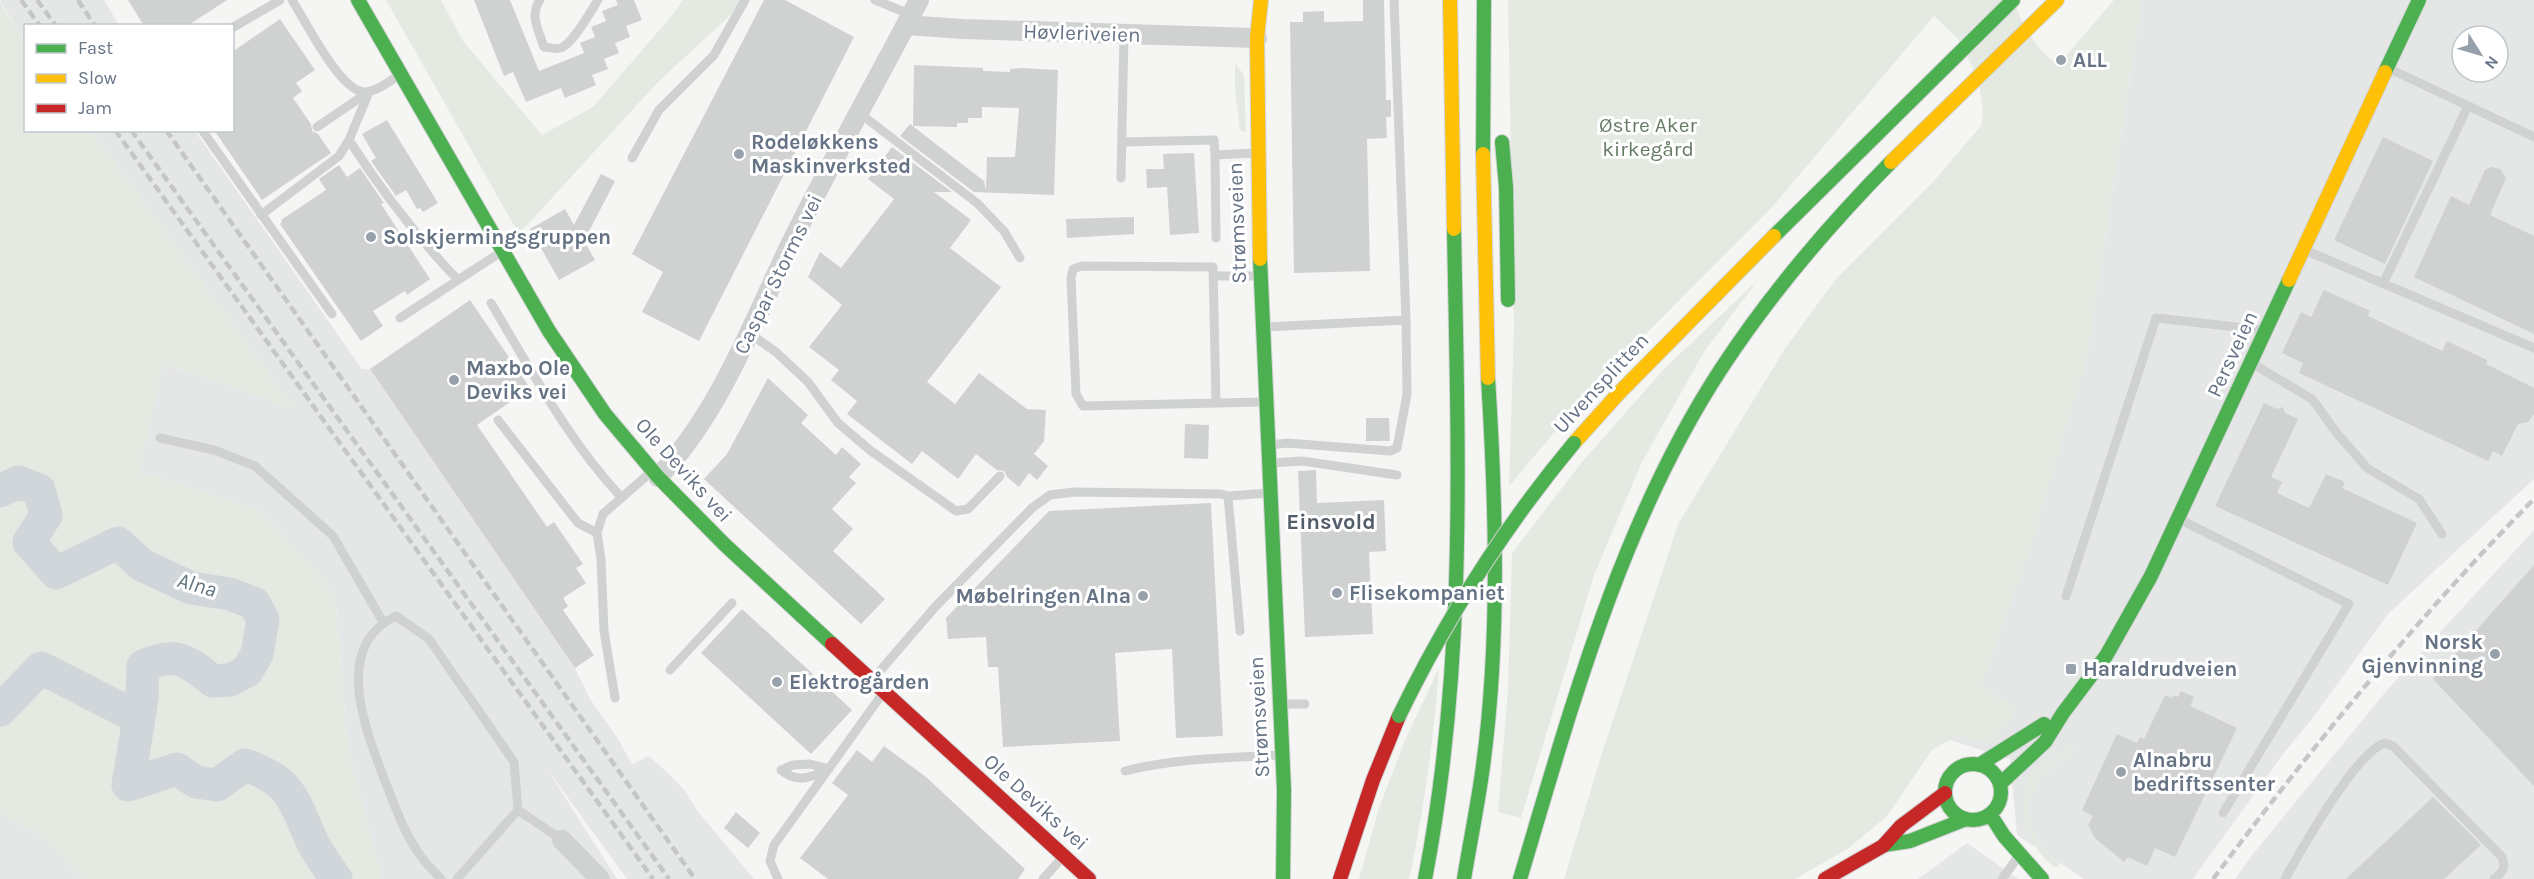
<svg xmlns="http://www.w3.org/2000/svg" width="2534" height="879" viewBox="0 0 2534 879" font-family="Karla,sans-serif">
	<rect width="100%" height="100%" fill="#f5f6f4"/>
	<!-- built -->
	<path fill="#e5e7e7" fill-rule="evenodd" d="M0,0H104L119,25L26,26L25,43Z
		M2142,0H2534V479L2388,614L2312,719L2283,754L2193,879H2084L2017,835L2010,759L1934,735L2087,358ZM2462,36H2498V72H2462Z
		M92,131H195L362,369H370L575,668L590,699L617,737L632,764L649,756L671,776L686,792L696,809L754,879H627L547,769L617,879H379L380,872L348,748L335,593L257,508L139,472L163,364L295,409Z
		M2534,530V879H2235L2253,854L2387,690Z
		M0,813L48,840L81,879H0Z
		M1967,843L2018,879H1918Z"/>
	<!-- green -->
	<path fill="#e4e9e2" d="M386,0H441L463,41L542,135L593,107L674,13L683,0H747L658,82L519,234Z
		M1508,0H2013C2024,27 2034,47 2058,65L2114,0H2142L2087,358L2031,547L1982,685L2017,708L1992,744L1957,736L1932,750L1887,816L1849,848L1795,879H1564L1602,753L1678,524L1786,347L1836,279L1933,182L1981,126L1983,114L1979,81L1959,40L1934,16L1773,206L1625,355L1564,421L1509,486L1514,324Z
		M0,2L25,43L26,130L92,131L296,410L164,364L139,472L257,508L335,593L348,748L380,872L379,879H81L48,840L0,813Z
		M1235,63L1244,75L1246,132L1240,131L1235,90Z
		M1758,280L1704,352L1642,462L1594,575L1521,818L1498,812L1508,689L1512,553L1582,462L1665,368Z
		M1439,668C1434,739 1424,810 1409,879H1359L1379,808L1405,740Z
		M2071,744L2076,750C2045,773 2013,797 2037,838C2043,848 2053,854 2059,864L2056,868C2028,851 2012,801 2032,773Z"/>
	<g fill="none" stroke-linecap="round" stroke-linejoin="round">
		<!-- river -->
		<path stroke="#d0d6da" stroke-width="33" d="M0,491L18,482L39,490L46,515L29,542L56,573L118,543L142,565L191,588L230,594L255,604L263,620L257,654L247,671L230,680L213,681C186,660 177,651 143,666L142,697L139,718
			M0,710L41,668L139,718L128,785L177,769L196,782L217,785L245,765C294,782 293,801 313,843C319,855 328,867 336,879"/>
	</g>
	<!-- building -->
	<path fill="#d0d1d1" d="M128,0H227L187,26H144Z
		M474,0H510L539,71L584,53L580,43L595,37L591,27L606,21L602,11L618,5L616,0H634L642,20L626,26L630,37L615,43L619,53L604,59L608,69L592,75L596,85L565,98L561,88L526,102L513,72L504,76Z
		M764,0H785L854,37L699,341L642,312L663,272L632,254Z
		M1363,0H1384L1386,100H1391V117H1386L1387,138L1367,139L1370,271L1294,273L1290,22H1303V12L1324,11V22L1363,21Z
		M280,19L315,70L296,83L302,91L293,98L311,124L312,131L318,134L331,153L262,200L214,130H232V52Z
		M914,65L983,68V71L1010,72V69L1022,68L1058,70L1054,195L974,192L900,136L910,124L984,181L986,190L987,157H1015L1019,108L982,107V118H968V123H957V127L913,126Z
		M387,120L438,203L423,212L420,208L417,209L406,190L396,196L371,161L376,158L362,134Z
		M2383,137L2433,161L2385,264L2334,240Z
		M892,147L952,192H934L971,220L950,248L1001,287L927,382L955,404L979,373L1027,409L1046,410L1044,441L1034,454L1048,466L1037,480L1029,473L1019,487L1007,477L1004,471L997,470L976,454L958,479L922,451L912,464L847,414L857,401L831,380L839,370L809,347L842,305L808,277L820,252L841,268L894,199L868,179Z
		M1194,153L1199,233L1170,235L1167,187L1147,188L1146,169H1164L1163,154Z
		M339,165L347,177L360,168L384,203L381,204L430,279L407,295L405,291L373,311L383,326L361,341L280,224L282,222L281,220L326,190L319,179Z
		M2491,167L2500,169L2506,178L2490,215L2534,236V334L2414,277L2451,196L2469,205L2485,170Z
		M601,174L615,181L584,241L595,260L559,280L530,229L565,209L574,225Z
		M1134,217V234L1067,238L1066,219Z
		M2324,290L2370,311L2368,316L2442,351L2447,341L2487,360L2486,364L2534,388V414L2528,422L2518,424L2502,456L2493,451L2488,461L2299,373L2303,363L2282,353L2301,312L2311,317Z
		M470,300L530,388L477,425L547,527L554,522L583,564L576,568L586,583L563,598L568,606L563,610L594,655L575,668L370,369Z
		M768,378L808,415L801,423L836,455L842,447L861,464L849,477L856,483L832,509L853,529L833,551L885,599L861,624L704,479L727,454Z
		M2264,403L2277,409L2283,407L2285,413L2298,419L2271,477L2282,482L2277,493L2309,508L2326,474L2345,482L2342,488L2417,523L2388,585L2215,506Z
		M1366,418H1389L1390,441H1366Z
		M1185,424L1209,425L1208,459L1184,458Z
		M1316,470L1317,503L1384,500L1386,551L1369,552L1373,634L1305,637L1298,471Z
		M1211,503L1223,736L1176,738L1172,649L1115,653L1120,741L1003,747L998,667H988L986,637L948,639L946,618L1049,511Z
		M2534,565V786L2433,679Z
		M742,609L852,710L811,754L701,653Z
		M2181,691L2194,697L2190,706L2237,728L2175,857L2155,848L2147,866L2128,857L2124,862L2095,838L2088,825L2093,816L2082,810L2117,734L2137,743L2140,737L2144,739L2165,695L2172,698L2173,695L2178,697Z
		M884,746L926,777L1025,869L1018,879H828L800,858L848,795L832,783L857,750L872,762Z
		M2433,797L2481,845L2444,879H2346Z
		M736,812L760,833L748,848L724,828Z"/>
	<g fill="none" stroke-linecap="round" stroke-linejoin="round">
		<!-- fast casing -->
		<g stroke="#d1d3d3" stroke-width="16">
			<path id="fast" d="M358,0L549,331L605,414L658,477L724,544L832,644
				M2385,72L2419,0
				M1502,142L1506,187L1508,300
				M1483,154L1484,0
				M1774,236L2013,0
				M1260,259L1284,790L1283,879
				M1945 792a28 28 0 1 1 56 0a28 28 0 1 1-56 0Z
				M1979,765L2044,724
				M2000,784L2045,742L2063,713L2106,656L2151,576L2289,280
				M1990,814L2004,836L2042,879
				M1884,845L1910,841L1966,819
				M1425,879C1467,662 1458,449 1454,229
				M1464,879C1470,842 1478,804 1483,766C1500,641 1496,505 1488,378
				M1520,879C1572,705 1621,522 1721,369C1770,294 1828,226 1891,162"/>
		</g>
		<!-- slow casing -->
		<g stroke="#d1d3d3" stroke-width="16">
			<path id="slow" d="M1450,0L1454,229
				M1483,154L1488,378
				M1891,162L2057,0
				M1260,259L1257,38L1261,0
				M2289,280L2385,72
				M1574,443L1619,393L1774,236"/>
		</g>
		<!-- jam casing -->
		<g stroke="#d1d3d3" stroke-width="16">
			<path id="jam" d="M832,644L1089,879
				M1340,879L1373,780L1399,716
				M1825,879L1883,846L1901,826L1945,793"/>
		</g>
		<!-- lane -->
		<path stroke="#d0d1d1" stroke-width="9" d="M292,0C305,20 341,94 366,92C378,91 390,81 399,75
			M540,0C529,15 539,31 544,47C550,48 558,50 563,47C576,39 590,12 598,0
			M875,0L912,15
			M232,28L280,0
			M2390,69L2534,137
			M858,112L977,203L1004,231L1020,258
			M317,127L367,93
			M202,130L332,314
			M349,140C381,190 416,236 457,279
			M1122,142L1214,140L1215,155L1254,153
			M1215,155L1216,238
			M632,158L659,110L714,55L745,0
			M1121,178L1124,34
			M261,215L339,156L349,140L369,92
			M2305,250L2534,348
			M1213,276H1257
			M2383,284L2468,106
			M491,303C531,370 568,440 621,497
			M400,318L501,252
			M1266,327L1406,320L1394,0
			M749,333L776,352L808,382L838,423L871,451L956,511L968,509L1000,476
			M2253,364L2312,399L2336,432L2367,468L2419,499L2442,534
			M1216,403L1213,267L1082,266L1073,269L1071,278L1076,394L1083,406L1263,402
			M498,420L578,523L597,533
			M160,438L214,450L255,466L333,536L383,622
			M1270,445L1287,443L1390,451L1397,448L1407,394L1406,320
			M1272,463L1302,461L1397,475
			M1228,496L1240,631
			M2181,520L2349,604L2223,813
			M2066,596L2156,318L2263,330
			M670,670L732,603
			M873,679L936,606L1032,508L1050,495L1074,492L1221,494L1228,496L1269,493
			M615,698L604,631L601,559L597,533L603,514L651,472
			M1283,704H1305
			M810,764L829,769C812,777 797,784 781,770L793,765Z
			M1125,771C1176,758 1227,758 1279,755
			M441,879C435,872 428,866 423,859C404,835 394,803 383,776C365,727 332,646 396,616L429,639L514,762L518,810L562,840
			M457,879L518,810
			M778,879L770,861L774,845L883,693
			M1043,879L1062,858
			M2002,879L2018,857
			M2285,879C2301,850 2356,752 2385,743L2393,746L2502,857C2506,868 2503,872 2494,879"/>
		<!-- street -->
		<path stroke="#d0d1d1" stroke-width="20" d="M906,25L963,29L1257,38
			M658,477C718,416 753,322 790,245C831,162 876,82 919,0
			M562,840L600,879"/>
		<!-- fast -->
		<use href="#fast" stroke="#4caf50" stroke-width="14"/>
		<!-- slow -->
		<use href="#slow" stroke="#ffc107" stroke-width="14"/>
		<!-- jam -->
		<use href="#jam" stroke="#c62828" stroke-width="14"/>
		<!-- rail -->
		<path stroke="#c5c6c6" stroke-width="4.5" stroke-dasharray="9 4.5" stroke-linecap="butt" d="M21,0L40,26
			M37,0L56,26
			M78,0L95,26
			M115,130L653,879
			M131,130L669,879
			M166,130L695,879
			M2213,879C2312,747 2418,617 2534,499"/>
		<!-- fast-bridge casing -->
		<g stroke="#d2d3d3" stroke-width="16" stroke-linecap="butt">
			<path id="fast-bridge" d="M1399,716C1447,617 1504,527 1574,443"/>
		</g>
		<!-- fast-bridge -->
		<use href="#fast-bridge" stroke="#4caf50" stroke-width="14"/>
	</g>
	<!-- markers -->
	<g fill="#97a1ac" stroke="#fff" stroke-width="2">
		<circle cx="2061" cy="60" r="6"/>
		<circle cx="739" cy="154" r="6"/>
		<circle cx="371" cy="237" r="6"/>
		<circle cx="454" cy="380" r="6"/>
		<circle cx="1337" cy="593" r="6"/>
		<circle cx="1143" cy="596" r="6"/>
		<circle cx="2495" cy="654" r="6"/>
		<rect x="2065" y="663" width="12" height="12" rx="3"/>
		<circle cx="777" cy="682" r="6"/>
		<circle cx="2121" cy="772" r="6"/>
	</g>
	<g text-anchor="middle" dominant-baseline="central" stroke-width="6" stroke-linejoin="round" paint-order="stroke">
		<!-- street labels -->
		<g font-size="21" fill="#657385" stroke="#fff">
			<text transform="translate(1082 33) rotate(2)">Høvleriveien</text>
			<text transform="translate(1237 223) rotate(-92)">Strømsveien</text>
			<text transform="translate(778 274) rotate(-64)">Caspar Storms vei</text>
			<text transform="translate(2232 354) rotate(-65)">Persveien</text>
			<text transform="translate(1601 383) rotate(-47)">Ulvensplitten</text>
			<text transform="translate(684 470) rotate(48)">Ole Deviks vei</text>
			<text transform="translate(1259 717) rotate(-93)">Strømsveien</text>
			<text transform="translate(1036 802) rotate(42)">Ole Deviks vei</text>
		</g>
		<!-- poi labels -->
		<g font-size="21" font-weight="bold" fill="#657385" stroke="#fff" text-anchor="start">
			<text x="2073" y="60">ALL</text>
			<text x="751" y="142">Rodeløkkens<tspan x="751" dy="24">Maskinverksted</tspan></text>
			<text x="383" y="237">Solskjermingsgruppen</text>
			<text x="466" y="368">Maxbo Ole<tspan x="466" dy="24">Deviks vei</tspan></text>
			<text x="1349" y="593">Flisekompaniet</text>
			<text x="1131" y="596" text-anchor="end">Møbelringen Alna</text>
			<text x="2483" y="642" text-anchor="end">Norsk<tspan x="2483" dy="24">Gjenvinning</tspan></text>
			<text x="2083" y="669">Haraldrudveien</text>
			<text x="789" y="682">Elektrogården</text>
			<text x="2133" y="760">Alnabru<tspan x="2133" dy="24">bedriftssenter</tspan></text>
		</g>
		<!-- park labels -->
		<g font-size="21" fill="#667c64" stroke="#fff">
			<text x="1648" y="125">Østre Aker<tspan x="1648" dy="24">kirkegård</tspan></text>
		</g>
		<!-- neighbourhood labels -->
		<g font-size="22" font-weight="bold" fill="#535d6a" stroke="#fff">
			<text x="1331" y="522">Einsvold</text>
		</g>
		<!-- water labels -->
		<g font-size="22" font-style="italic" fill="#617581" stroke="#fff">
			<text transform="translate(197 585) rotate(16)">Alna</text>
		</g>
	</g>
	<!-- legend -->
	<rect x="24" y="24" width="210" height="108" fill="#ffffff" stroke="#c1c7ce" stroke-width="1.5"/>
	<rect x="36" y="44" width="30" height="9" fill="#4caf50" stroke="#c1c7ce" stroke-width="1.5"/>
	<text x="78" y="54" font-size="18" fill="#657385">Fast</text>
	<rect x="36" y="74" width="30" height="9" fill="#ffc107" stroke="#c1c7ce" stroke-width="1.5"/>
	<text x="78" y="84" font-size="18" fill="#657385">Slow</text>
	<rect x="36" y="104" width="30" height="9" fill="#c62828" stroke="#c1c7ce" stroke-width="1.5"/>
	<text x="78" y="114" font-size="18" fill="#657385">Jam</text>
	<!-- north arrow -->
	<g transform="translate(2480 54) rotate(127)"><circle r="28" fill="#ffffff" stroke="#c1c7ce" stroke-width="1.5"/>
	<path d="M0-4.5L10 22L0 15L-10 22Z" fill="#97a1ac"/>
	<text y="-9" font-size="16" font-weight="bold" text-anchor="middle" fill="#657385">N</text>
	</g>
</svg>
